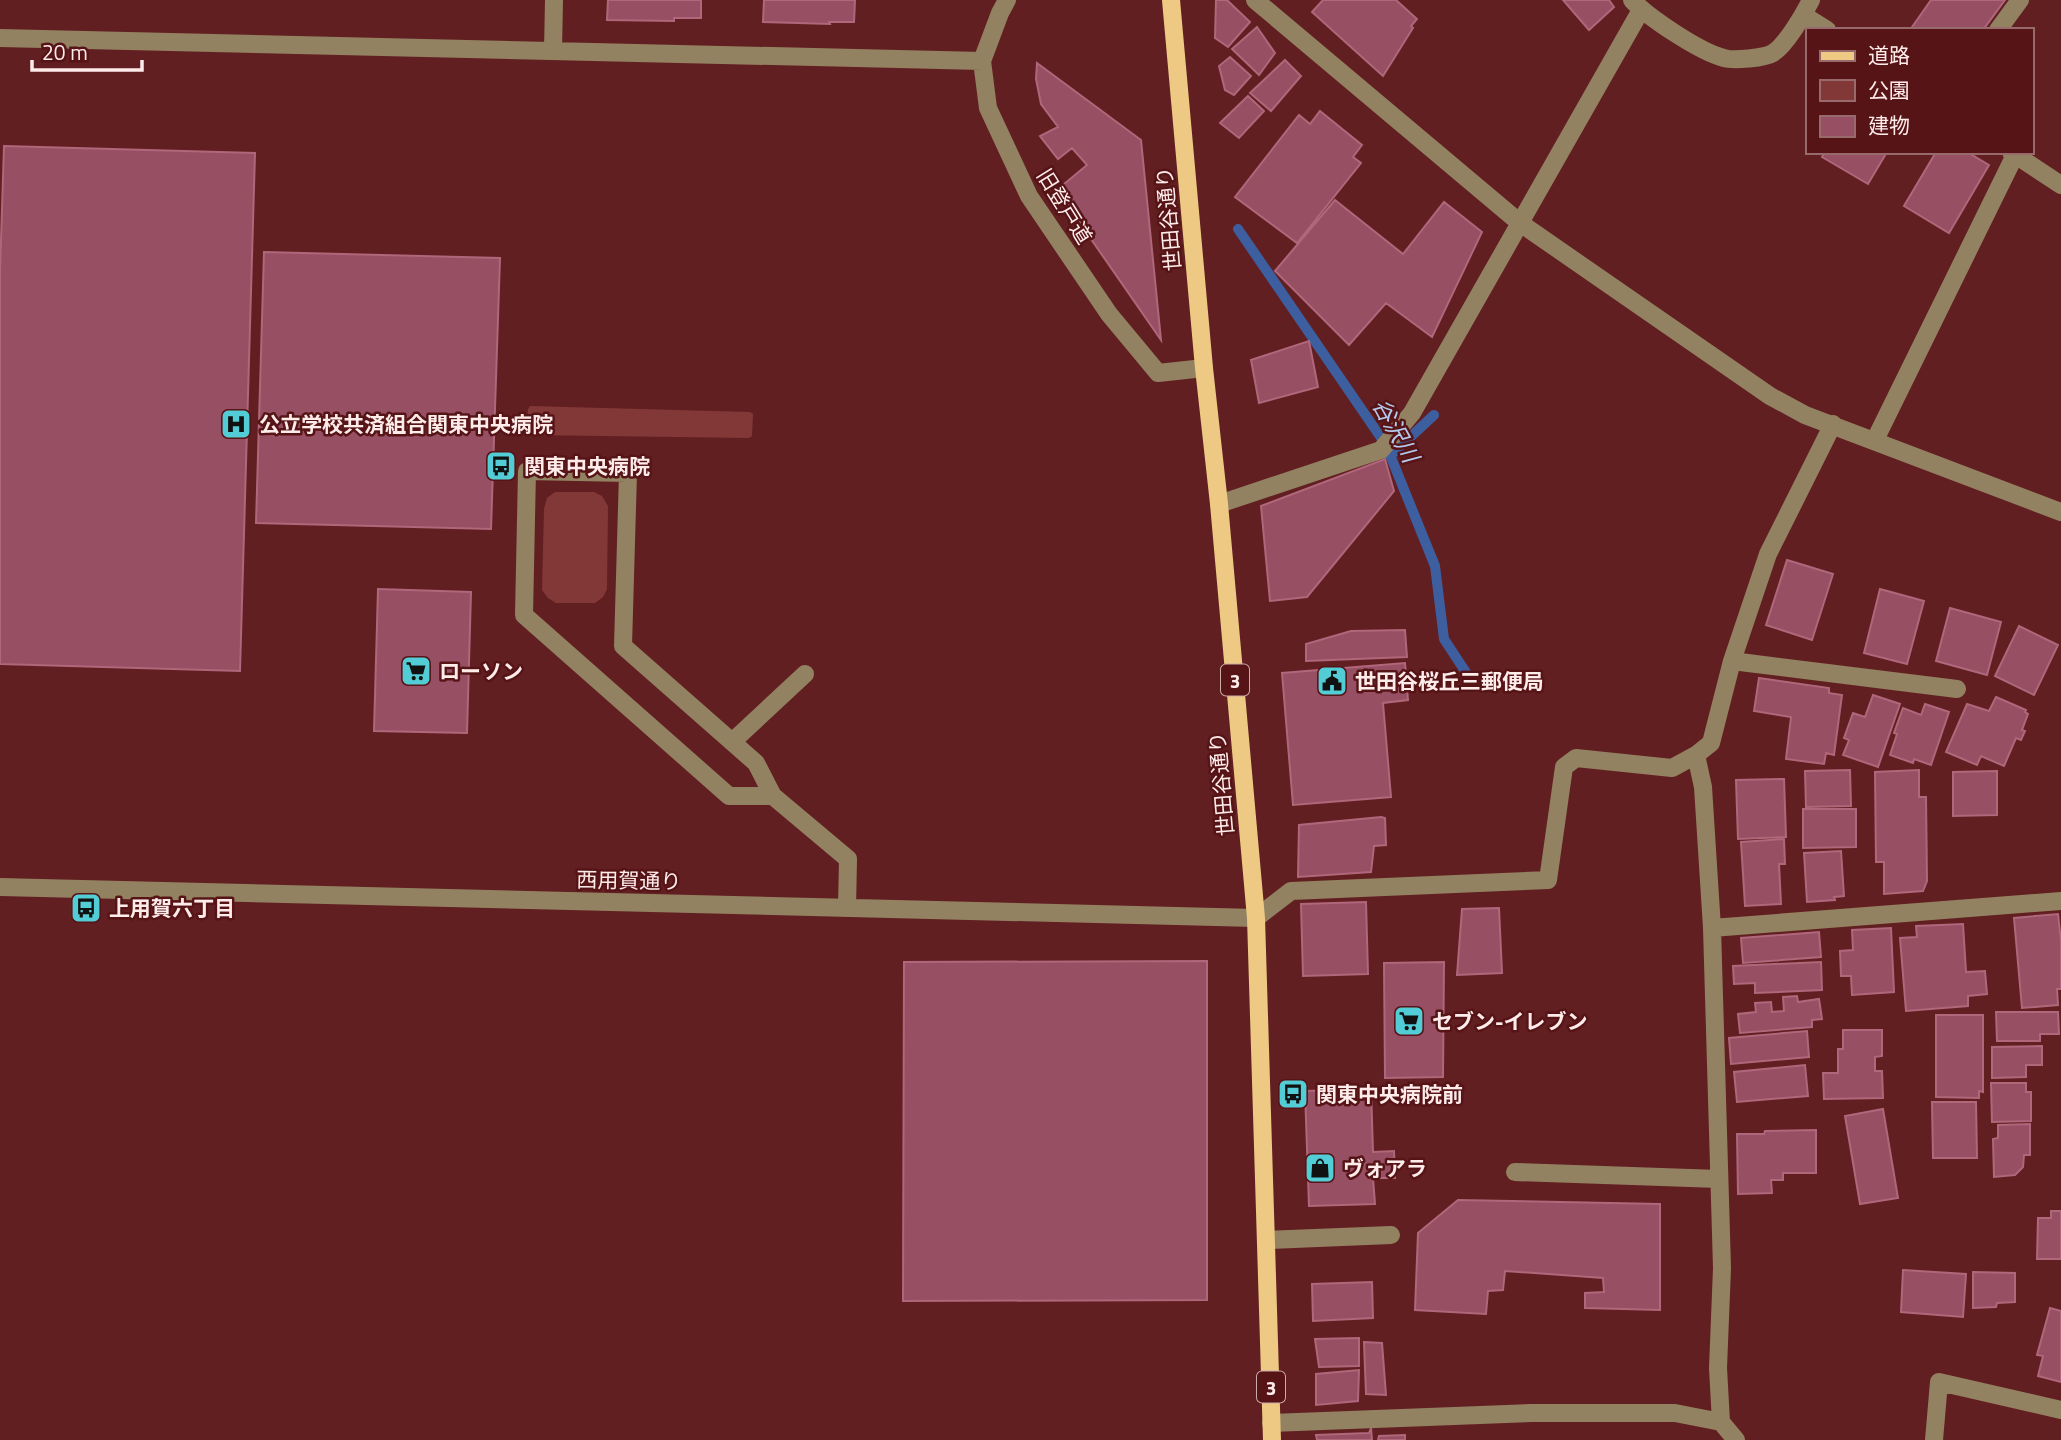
<svg xmlns="http://www.w3.org/2000/svg" width="2061" height="1440" viewBox="0 0 2061 1440" font-family="'Titillium Web','Noto Sans JP',sans-serif">
	<rect width="100%" height="100%" fill="#621f21"/>
	<!-- green -->
	<path fill="#833838" d="M530,406L750,412L753,414L752,436L749,438L530,435L527,433L528,409Z
		M555,492H594L602,496L608,506L607,589L603,597L595,603H556L548,598L542,590L544,509L547,498Z"/>
	<g fill="none" stroke-linecap="round" stroke-linejoin="round">
		<!-- stream -->
		<path stroke="#3d5fa0" stroke-width="10" d="M1238,229L1386,445L1435,566L1444,639L1467,674
			M1391,455L1434,415"/>
	</g>
	<!-- building -->
	<path fill="#964f63" stroke="#b0667b" stroke-width="2" d="M608,0H701V18H674V21L607,20Z
		M764,0H855L854,22H829L830,24L763,22Z
		M1216,0H1227L1250,22L1228,47L1215,38Z
		M1323,0H1396L1417,19L1411,26L1413,28L1383,76L1312,12Z
		M1563,0H1609L1614,7L1589,30Z
		M1931,0H2005L1983,30H1910Z
		M1257,27L1275,53L1259,75L1232,49Z
		M1230,57L1251,76L1234,95L1225,90L1219,66Z
		M1285,60L1301,76L1271,111L1250,93Z
		M1037,63L1141,140L1161,340L1057,190L1087,165L1072,148L1058,159L1040,136L1058,127L1041,104L1036,79Z
		M1248,96L1264,111L1239,138L1220,123Z
		M1320,111L1362,145L1353,157L1361,163L1297,243L1235,197L1299,115L1310,124Z
		M4,146L255,153L240,671L0,664V272Z
		M1825,152H1887L1868,184L1822,157Z
		M1936,152H1967L1989,165L1949,233L1904,206Z
		M1335,200L1403,254L1444,202L1482,232L1432,337L1386,303L1349,345L1275,271Z
		M264,252L500,258L491,529L256,523Z
		M1309,341L1318,387L1259,403L1251,360Z
		M1385,459L1394,491L1307,597L1270,601L1261,506Z
		M1787,560L1833,574L1812,640L1766,625Z
		M378,589L471,592L467,733L374,731Z
		M1880,589L1924,601L1907,664L1864,653Z
		M1950,608L2001,622L1987,675L1936,661Z
		M2019,626L2058,645L2034,695L1995,676Z
		M1405,630L1407,657L1306,661V644L1351,631Z
		M1405,663L1408,700L1383,703L1391,797L1293,805L1282,673Z
		M1759,678L1829,688V693L1842,695L1834,755L1826,753L1824,764L1786,759L1791,717L1754,711Z
		M1873,695L1900,704L1878,767L1843,755L1849,740L1844,738L1853,713L1865,717Z
		M1996,697L2026,710L2025,712L2028,714L2022,730L2025,731L2021,740L2016,738L2004,766L1981,756L1977,765L1946,752L1967,704L1989,711Z
		M1925,704L1949,712L1931,765L1914,759L1913,763L1890,755L1897,734L1894,733L1903,708L1921,715Z
		M1850,770L1851,806L1806,807L1805,771Z
		M1919,770V797H1926L1927,881L1923,891L1884,894V862H1876L1875,772Z
		M1997,771V815L1953,816V772Z
		M1784,779L1786,837L1738,839L1736,780Z
		M1803,809H1856V847L1803,848Z
		M1381,817L1385,818L1386,845L1374,846L1371,872L1298,877L1299,825Z
		M1784,839L1785,864H1779L1781,904L1745,906L1741,842Z
		M1841,851L1844,896L1834,897L1835,900L1807,902L1804,853Z
		M1366,902L1368,974L1303,976L1301,904Z
		M1499,908L1502,973L1457,975L1462,909Z
		M2058,914L2061,941V989H2057L2058,1005L2022,1008L2014,918Z
		M1963,924L1966,972L1985,971L1987,994L1968,996V1006L1906,1011L1900,938L1917,937L1916,926Z
		M1891,928L1894,992L1852,995L1851,976H1841L1840,951L1853,950L1852,930Z
		M1819,932L1821,957L1743,963L1741,938Z
		M1207,961V1300L903,1301L904,962Z
		M1444,962L1443,1077L1385,1078L1384,963Z
		M1821,962L1822,990L1755,993V983L1734,984L1733,966Z
		M1797,996L1798,1002L1819,999L1822,1019L1812,1020V1027L1740,1033L1738,1014L1756,1012L1755,1003L1771,1002L1772,1012L1784,1011L1783,997Z
		M1996,1012H2058L2059,1034H2040V1041H1997Z
		M1936,1015H1983V1092L1979,1091V1098L1936,1097Z
		M1843,1030H1882V1056L1875,1057V1071H1882L1883,1098L1824,1099L1823,1073H1838V1049H1843Z
		M1807,1031L1809,1057L1731,1064L1729,1038Z
		M2042,1046V1065H2026V1077L1992,1078V1047Z
		M1805,1065L1808,1096L1737,1102L1734,1072Z
		M1991,1083H2026V1092H2031V1121L1992,1122Z
		M1371,1089L1373,1152L1394,1151L1395,1178H1373L1375,1204L1309,1206L1305,1091Z
		M1932,1102H1976L1977,1158H1933Z
		M1883,1109L1898,1198L1860,1204L1845,1116Z
		M2030,1124V1155H2024L2023,1167L2015,1175L1994,1177L1993,1139L1998,1138V1125Z
		M1816,1130V1173H1783V1180H1771L1772,1193L1738,1194L1737,1134H1764L1765,1131Z
		M1458,1200L1660,1204V1310L1585,1308V1293L1604,1292L1603,1278L1505,1271L1503,1290L1488,1291L1486,1314L1415,1310L1418,1233Z
		M2051,1211H2061V1259H2037L2038,1218H2051Z
		M1903,1270L1966,1274L1963,1317L1901,1312Z
		M1973,1272L2015,1273V1302L1997,1303L1996,1307L1973,1308Z
		M1372,1282L1373,1318L1313,1321L1312,1284Z
		M2050,1308L2061,1311V1382L2038,1376L2043,1356L2037,1355Z
		M1359,1338V1366L1319,1367L1315,1339Z
		M1364,1342L1382,1343L1386,1395L1366,1394Z
		M1359,1370L1358,1401L1316,1405V1374Z
		M1371,1428L1372,1440H1317L1316,1435L1369,1433Z
		M1405,1435V1440H1378L1379,1436Z"/>
	<g fill="none" stroke-linecap="round" stroke-linejoin="round">
		<!-- minor -->
		<path stroke="#938261" stroke-width="18" d="M1007,0L1000,13L982,61L988,108L1029,196L1109,314L1158,373L1204,368
			M1255,0L1520,223L1770,396L1805,415L2061,512
			M1632,0C1649,18 1700,52 1724,58C1733,61 1765,58 1773,53C1786,45 1804,14 1811,0
			M1803,15L1827,30
			M1998,30L2020,0
			M0,38L982,61
			M553,51L554,0
			M2011,152L2061,185
			M1875,440L2015,155
			M1219,504L1381,450L1412,413L1641,10
			M1732,661L1957,689
			M732,742L805,674
			M1696,755L1703,787L1712,928L1722,1268L1718,1368L1721,1422L1736,1440
			M773,796H729L524,615L527,471L628,473L623,646L756,763L773,796L848,859L847,908
			M0,887L1256,918L1291,891L1548,880L1564,767L1576,758L1672,768L1696,755L1711,743L1732,661L1768,554L1833,424
			M1712,928L2061,901
			M1515,1172L1719,1179
			M1267,1240L1391,1235
			M1271,1423L1531,1413H1675L1721,1422
			M1934,1440L1939,1382L2061,1410"/>
		<!-- major -->
		<path stroke="#edc984" stroke-width="18" d="M1171,0L1204,368L1219,504L1256,918L1272,1440"/>
	</g>
	<!-- icons -->
	<defs>
		<g id="hospital-square" transform="scale(1.575)"><rect x="-9" y="-9" width="18" height="18" rx="4" fill="#52ccd5" stroke="#561417"/><path d="M-5-5h3v3.5h4V-5h3V5h-3V1.5h-4V5h-3Z" fill="#111"/></g>
		<g id="bus-square" transform="scale(1.575)"><rect x="-9" y="-9" width="18" height="18" rx="4" fill="#52ccd5" stroke="#561417"/><path d="M-5-6H5V4H4V6H2V4H-2V6H-4V4H-5ZM-3.5-4V0h7V-4ZM-3.5 1.2v1.5H-2V1.2ZM2 1.2v1.5H3.5V1.2Z" fill="#111"/></g>
		<g id="supermarket-square" transform="scale(1.575)"><rect x="-9" y="-9" width="18" height="18" rx="4" fill="#52ccd5" stroke="#561417"/><path d="M-6-5.5h2.5l.6 2H6L4.5 2H-2.5L-4.4-4H-6ZM-1.5 3.2a1.3 1.3 0 1 0 .1 0ZM3 3.2a1.3 1.3 0 1 0 .1 0Z" fill="#111"/></g>
		<g id="civic-square" transform="scale(1.575)"><rect x="-9" y="-9" width="18" height="18" rx="4" fill="#52ccd5" stroke="#561417"/><path d="M-.6-6.5H3V-4.5H.6V-3L4-1V1h2V6H-6V1h2V-1L-.6-3ZM-1.2 2.5V6h2.4V2.5Z" fill="#111"/></g>
		<g id="shop-square" transform="scale(1.575)"><rect x="-9" y="-9" width="18" height="18" rx="4" fill="#52ccd5" stroke="#561417"/><path d="M-5-2.5h2.3a2.7 3.5 0 0 1 5.4 0H5L5.5 6h-11ZM-1.5-2.5h3a1.5 2.3 0 0 0-3 0Z" fill="#111"/></g>
	</defs>
	<g fill-rule="evenodd">
		<use href="#hospital-square" x="236" y="424"/>
		<use href="#bus-square" x="501" y="466"/>
		<use href="#supermarket-square" x="416" y="671"/>
		<use href="#civic-square" x="1332" y="681"/>
		<use href="#bus-square" x="86" y="908"/>
		<use href="#supermarket-square" x="1409" y="1021"/>
		<use href="#bus-square" x="1293" y="1094"/>
		<use href="#shop-square" x="1320" y="1168"/>
	</g>
	<g text-anchor="middle" dominant-baseline="central" stroke-width="5" stroke-linejoin="round" paint-order="stroke">
		<!-- shield labels -->
		<g fill="#561417" stroke="#ccabab" stroke-width="2">
			<rect x="1221" y="664.5" width="28" height="31" rx="5"/>
			<rect x="1257" y="1371.5" width="28" height="31" rx="5"/>
		</g>
		<g font-size="19" font-weight="bold" fill="#feeceb">
			<text x="1235" y="680">3</text>
			<text x="1271" y="1387">3</text>
		</g>
		<!-- street labels -->
		<g font-size="21" fill="#feeceb" stroke="#561417">
			<text transform="translate(1065 206) rotate(58)">旧登戸道</text>
			<text transform="translate(1168 219) rotate(-95)">世田谷通り</text>
			<text transform="translate(1221 784) rotate(-95)">世田谷通り</text>
			<text transform="translate(629 880) rotate(1)">西用賀通り</text>
		</g>
		<!-- poi labels -->
		<g font-size="21" font-weight="bold" fill="#feeceb" stroke="#561417" text-anchor="start">
			<text x="259" y="424">公立学校共済組合関東中央病院</text>
			<text x="524" y="466">関東中央病院</text>
			<text x="439" y="671">ローソン</text>
			<text x="1355" y="681">世田谷桜丘三郵便局</text>
			<text x="109" y="908">上用賀六丁目</text>
			<text x="1432" y="1021">セブン-イレブン</text>
			<text x="1316" y="1094">関東中央病院前</text>
			<text x="1343" y="1168">ヴォアラ</text>
		</g>
		<!-- water labels -->
		<g font-size="23" font-style="italic" fill="#b5caef" stroke="#561417">
			<text transform="translate(1396 430) rotate(61)">谷沢川</text>
		</g>
	</g>
	<!-- legend -->
	<rect x="1806" y="28" width="228" height="126" fill="#561417" stroke="#996a6c" stroke-width="2"/>
	<rect x="1820" y="51" width="35" height="10" fill="#edc984" stroke="#996a6c" stroke-width="2"/>
	<text x="1868" y="63" font-size="21" fill="#feeceb">道路</text>
	<rect x="1820" y="80" width="35" height="21" fill="#833838" stroke="#996a6c" stroke-width="2"/>
	<text x="1868" y="98" font-size="21" fill="#feeceb">公園</text>
	<rect x="1820" y="116" width="35" height="21" fill="#964f63" stroke="#996a6c" stroke-width="2"/>
	<text x="1868" y="133" font-size="21" fill="#feeceb">建物</text>
	<!-- scale -->
	<path d="M32 60v10h110v-10" fill="none" stroke="#feeceb" stroke-width="3.5"/>
	<text x="42" y="60" font-size="21" fill="#feeceb" stroke="#561417" stroke-width="5" paint-order="stroke">20 m</text>
</svg>
